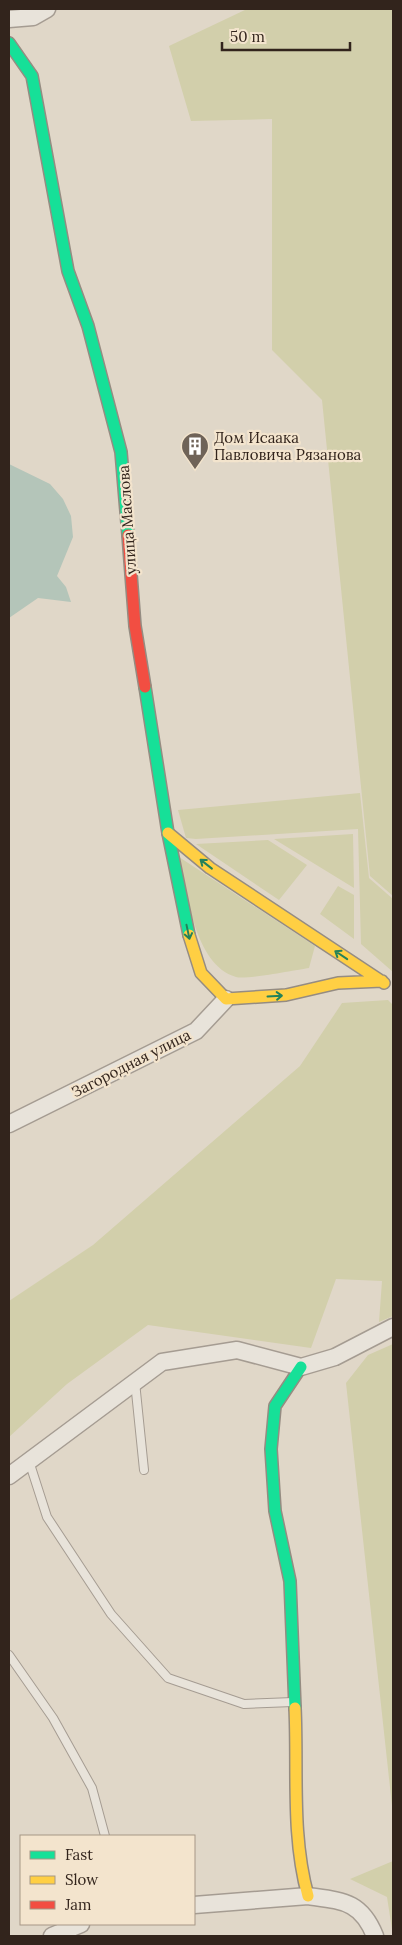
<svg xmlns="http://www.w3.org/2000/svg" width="402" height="1945" viewBox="0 0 402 1945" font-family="Lora,serif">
	<rect width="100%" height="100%" fill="#e0d7c8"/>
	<!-- green -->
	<path fill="#d2cfab" d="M247,9H393V896L370,876L322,400L272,350V119L191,121L169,46Z
		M360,793L369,878L393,899V972L361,944L358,829L196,839L186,838L178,810Z
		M353,834L354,888L274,839Z
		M268,840L307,865L279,900L196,844Z
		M179,857L315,946L309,968C295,970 246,980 236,977C194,964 188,894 179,857Z
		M338,886L354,895V939L320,914Z
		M388,1000L393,1005V1316L379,1322L382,1281L336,1279L311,1348L148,1325L67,1384L9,1437V1301L93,1245L300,1066L342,1003Z
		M393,1344V1815L346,1383L368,1355Z
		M393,1861V1936L387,1897L350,1879Z"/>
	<!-- water -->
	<path fill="#b4c5b9" d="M9,464L50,484L63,499L71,516L73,537L57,576L66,587L71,602L38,598L9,618Z"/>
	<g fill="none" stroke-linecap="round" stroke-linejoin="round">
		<!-- lane casing -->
		<g stroke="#a59c92" stroke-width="10">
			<path id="lane" d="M135,1382L144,1470
				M29,1461L47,1517L111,1614L168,1678L244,1704L293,1702
				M9,1655L53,1718L92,1788L105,1836"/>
		</g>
		<!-- street casing -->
		<g stroke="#a59c92" stroke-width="19">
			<path id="street" d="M9,19L33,17L47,9
				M9,1124L196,1031L226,999
				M9,1476L162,1362L237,1350L301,1367L335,1357L393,1327
				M194,1905L308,1896C343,1901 361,1901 375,1936
				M52,1936L81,1924"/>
		</g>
		<!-- fast casing -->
		<g stroke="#958c82" stroke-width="14">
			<path id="fast" d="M9,43L32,76L68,271L88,326L121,452L128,535
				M145,687L168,833L189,935
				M295,1708L290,1581L275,1511L271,1449L275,1406L301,1367"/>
		</g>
		<!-- slow casing -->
		<g stroke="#958c82" stroke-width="14">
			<path id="slow" d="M168,833L210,868L384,983
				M189,935L201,973L226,999L286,995L338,983L382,981
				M295,1708C298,1770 291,1835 308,1896"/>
		</g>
		<!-- jam casing -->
		<g stroke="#958c82" stroke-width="14">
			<path id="jam" d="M128,535L135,626L145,687"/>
		</g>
		<!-- lane -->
		<use href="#lane" stroke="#e8e3da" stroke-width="8"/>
		<!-- street -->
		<use href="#street" stroke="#e8e3da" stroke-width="16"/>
		<!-- fast -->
		<use href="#fast" stroke="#16e098" stroke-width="11"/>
		<!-- slow -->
		<use href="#slow" stroke="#ffcf43" stroke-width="11"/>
		<!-- jam -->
		<use href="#jam" stroke="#f24e42" stroke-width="11"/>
	</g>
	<!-- one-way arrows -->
	<defs><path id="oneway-shaft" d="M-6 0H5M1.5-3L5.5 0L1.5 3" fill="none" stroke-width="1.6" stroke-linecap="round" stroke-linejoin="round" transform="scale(1.25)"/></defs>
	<g stroke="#24825a">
		<use href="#oneway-shaft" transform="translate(206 864) rotate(-142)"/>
		<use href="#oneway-shaft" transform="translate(188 932) rotate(78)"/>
		<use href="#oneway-shaft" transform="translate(341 955) rotate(-146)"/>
		<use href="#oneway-shaft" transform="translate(275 996) rotate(-3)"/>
	</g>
	<!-- icons -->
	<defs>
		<g id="building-pin" transform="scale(1.4375)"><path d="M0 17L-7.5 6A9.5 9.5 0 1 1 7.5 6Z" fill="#6f6358" stroke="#f3e4cd"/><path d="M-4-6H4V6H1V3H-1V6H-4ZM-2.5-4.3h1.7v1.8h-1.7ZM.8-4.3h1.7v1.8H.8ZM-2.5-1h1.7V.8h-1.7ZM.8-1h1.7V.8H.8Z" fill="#fff"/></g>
	</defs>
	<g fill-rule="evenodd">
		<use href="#building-pin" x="195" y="446"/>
	</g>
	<g text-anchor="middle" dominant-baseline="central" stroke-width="4.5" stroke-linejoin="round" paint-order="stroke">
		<!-- poi labels -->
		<g font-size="15" fill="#32241c" stroke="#f3e4cd" text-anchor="start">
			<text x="214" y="437">Дом Исаака<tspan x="214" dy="17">Павловича Рязанова</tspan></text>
		</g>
		<!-- street labels -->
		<g font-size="15" fill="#32241c" stroke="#f3e4cd">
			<text transform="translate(127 520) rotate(-94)">улица Маслова</text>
			<text transform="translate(131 1063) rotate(-27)">Загородная улица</text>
		</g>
	</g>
	<!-- border -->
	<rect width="402" height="1945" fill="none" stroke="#32241c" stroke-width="20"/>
	<!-- legend -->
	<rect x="20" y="1835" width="175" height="90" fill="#f3e4cd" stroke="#a69786"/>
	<rect x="30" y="1851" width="25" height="8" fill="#16e098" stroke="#a69786"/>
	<text x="65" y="1860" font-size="15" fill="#32241c">Fast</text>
	<rect x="30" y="1876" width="25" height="8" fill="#ffcf43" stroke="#a69786"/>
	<text x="65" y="1885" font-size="15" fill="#32241c">Slow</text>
	<rect x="30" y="1901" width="25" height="8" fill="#f24e42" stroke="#a69786"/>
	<text x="65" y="1910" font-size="15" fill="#32241c">Jam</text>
	<!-- scale -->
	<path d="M222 42v8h128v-8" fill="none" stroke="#32241c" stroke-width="2.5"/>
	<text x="230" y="42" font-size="15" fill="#32241c" stroke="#f3e4cd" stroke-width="4" paint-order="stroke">50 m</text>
</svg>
